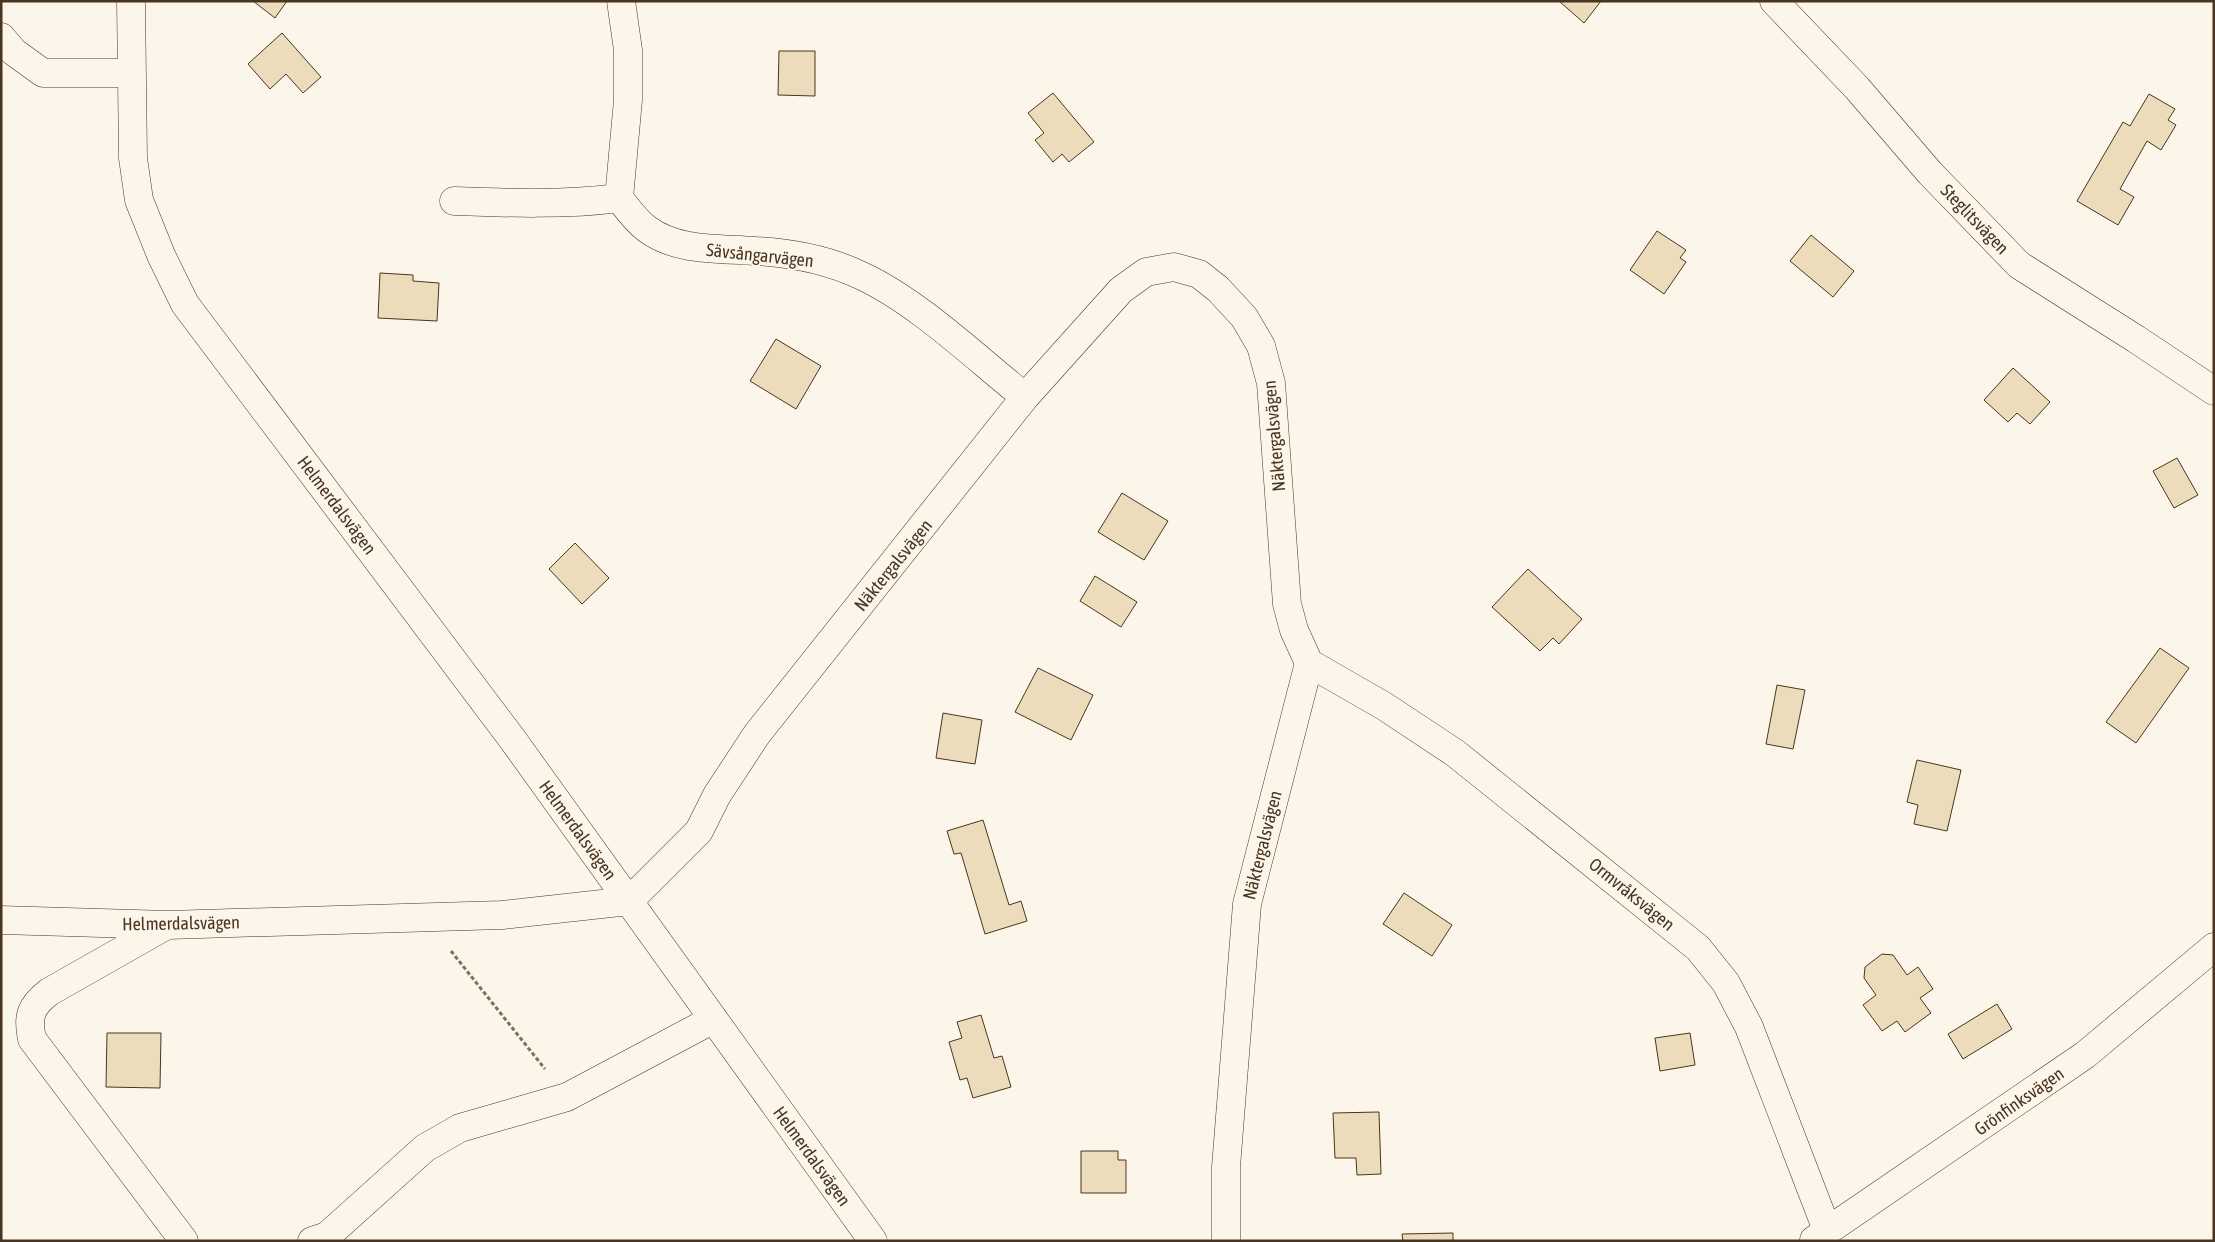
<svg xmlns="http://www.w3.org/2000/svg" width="2215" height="1242" viewBox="0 0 2215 1242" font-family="'Asap Condensed',sans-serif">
	<rect width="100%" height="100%" fill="#fbf6e9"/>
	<!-- building -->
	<path fill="#ecdcbc" stroke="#4a3520" d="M253,1H287L275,18Z
		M1559,1H1601L1584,23Z
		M282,33L321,77L303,93L286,74L270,89L248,64Z
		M779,51H815V96L778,95Z
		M1053,93L1094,142L1069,162L1062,154L1053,162L1035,140L1044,133L1028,113Z
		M2149,94L2175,109L2168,120L2176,125L2161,150L2147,141L2120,189L2134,197L2118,225L2077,201L2123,122L2130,126Z
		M1657,231L1686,250L1680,258L1686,262L1664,294L1630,270Z
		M1811,235L1854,271L1833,297L1790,261Z
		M380,273L413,275V281L439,283L437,321L378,318Z
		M776,339L821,366L796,409L750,381Z
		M2013,368L2050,402L2030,424L2017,413L2008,422L1984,400Z
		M2177,458L2198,495L2174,508L2153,471Z
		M1122,493L1168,521L1144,560L1098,532Z
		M575,543L609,578L582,604L549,569Z
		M1528,569L1582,619L1559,644L1553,638L1540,651L1492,607Z
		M1095,576L1137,602L1121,627L1080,601Z
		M2160,648L2189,668L2136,743L2106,722Z
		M1038,668L1093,695L1071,740L1015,712Z
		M1777,685L1805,690L1793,749L1766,744Z
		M943,713L982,720L975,764L936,758Z
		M1917,760L1961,770L1947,831L1914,824L1918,805L1907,802Z
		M983,820L1009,905L1021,901L1027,921L985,934L961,853L954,854L947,831Z
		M1404,893L1452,925L1432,956L1383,924Z
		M1882,954L1893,955L1907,975L1918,967L1933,989L1920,998L1931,1013L1905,1032L1897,1021L1882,1031L1863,1005L1876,995L1864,978L1865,967Z
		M1997,1004L2012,1029L1963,1059L1948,1034Z
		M981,1015L994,1058L1002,1056L1011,1087L973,1098L967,1078L960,1080L949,1042L962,1038L957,1022Z
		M107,1033H161L160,1088L106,1087Z
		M1690,1033L1695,1065L1660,1071L1655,1038Z
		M1379,1112L1381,1174L1357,1175L1356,1158H1335L1333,1113Z
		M1081,1151H1118V1160H1126V1193H1081Z
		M1453,1233V1241H1403L1402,1234Z"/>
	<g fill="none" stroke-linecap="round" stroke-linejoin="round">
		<!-- minor casing -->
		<g stroke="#4a3520" stroke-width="29">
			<path id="minor" d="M131,1L133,158L139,200L161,255L185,304L513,740L873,1241
				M621,1L628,50V100L619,198C627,208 636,221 647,229C678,252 719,248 756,251C792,253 829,260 862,276C918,302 976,358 1025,397
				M1774,1L1857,88L1930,173L2019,265L2136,339L2214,391
				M1,37L14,52L43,73H131
				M454,201C509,203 564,205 619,198
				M1309,663L1384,706L1455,753L1698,948L1726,983L1749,1027L1827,1230
				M1,920L168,925L502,915L629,901L699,831L717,795L757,734L1025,397L1121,290L1146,272L1174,267L1199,274L1218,289L1244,317L1261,346L1271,383L1287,604L1294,630L1309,663L1247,904L1226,1167V1241
				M167,925L49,992C31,1006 27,1016 32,1039L184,1241
				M1814,1240L2085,1055L2214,947
				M312,1241L327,1236L425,1148L460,1128L567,1097L712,1020"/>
		</g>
		<!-- path -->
		<path stroke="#7f6f5c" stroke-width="3" stroke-dasharray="4 2.5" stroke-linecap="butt" d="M451,951L545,1069"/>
		<!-- minor -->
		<use href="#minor" stroke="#fbf6e9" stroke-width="28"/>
	</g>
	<g text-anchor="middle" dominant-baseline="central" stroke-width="4" stroke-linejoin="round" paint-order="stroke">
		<!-- street labels -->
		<g font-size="18" fill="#4a3520" stroke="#fbf6e9">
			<text transform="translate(1975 219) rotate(46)">Steglitsvägen</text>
			<text transform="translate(760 255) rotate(6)">Sävsångarvägen</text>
			<text transform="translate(1274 436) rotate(-95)">Näktergalsvägen</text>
			<text transform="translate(337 505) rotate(53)">Helmerdalsvägen</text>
			<text transform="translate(893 565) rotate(-51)">Näktergalsvägen</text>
			<text transform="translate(578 830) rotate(54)">Helmerdalsvägen</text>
			<text transform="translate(1262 845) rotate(-76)">Näktergalsvägen</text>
			<text transform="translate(1632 894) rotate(39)">Ormvråksvägen</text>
			<text transform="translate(181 923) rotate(-1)">Helmerdalsvägen</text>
			<text transform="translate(2019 1101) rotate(-35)">Grönfinksvägen</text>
			<text transform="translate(812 1156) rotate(54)">Helmerdalsvägen</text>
		</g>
	</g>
	<!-- border -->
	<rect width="2215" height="1242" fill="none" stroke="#4a3520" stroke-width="5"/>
</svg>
